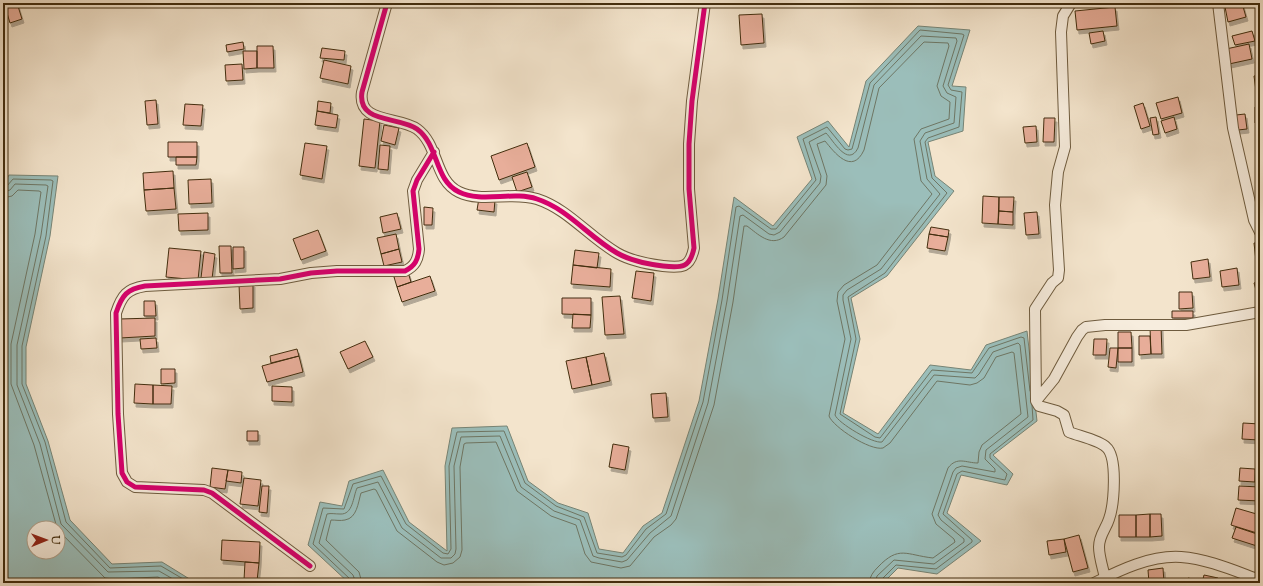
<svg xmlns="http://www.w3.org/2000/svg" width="1263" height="586" viewBox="0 0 1263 586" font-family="'Sorts Mill Goudy',serif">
	<defs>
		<filter id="shadow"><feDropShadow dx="2" dy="4" stdDeviation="0" flood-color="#0004"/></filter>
	</defs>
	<rect width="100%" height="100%" fill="#f3e4cc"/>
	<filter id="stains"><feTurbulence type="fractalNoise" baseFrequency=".005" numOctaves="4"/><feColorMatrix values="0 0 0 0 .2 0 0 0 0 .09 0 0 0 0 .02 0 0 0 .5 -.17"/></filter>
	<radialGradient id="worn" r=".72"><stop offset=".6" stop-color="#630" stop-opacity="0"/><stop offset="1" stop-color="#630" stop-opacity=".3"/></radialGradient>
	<!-- water -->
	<path fill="#9bbeba" stroke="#778475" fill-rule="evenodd" d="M918,26L970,30L952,86L966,87L963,131L928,142L935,176L954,191L887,276L851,298L860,339L843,413L878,434L930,365L971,370L986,345L1027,331L1037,421L993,455L1013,474L1007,485L961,475L947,513L981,541L937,574L898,568L883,583H349L308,545L320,502L342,506L349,481L383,470L409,522L447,551L445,466L452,428L507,426L528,481L558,503L588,513L599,549L623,553L643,526L662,513L699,401L718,299L734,197L773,226L812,179L797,137L828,121L849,147L866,81Z
		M9,175L58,176L50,236L26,347V384L48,441L70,520L112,564L162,562L196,583H3V186ZM34,528H58V552H34Z"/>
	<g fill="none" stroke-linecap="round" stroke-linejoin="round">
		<!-- shore -->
		<path stroke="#6e7664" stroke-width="1" d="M3,187L7,186L13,179L51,180L53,181L46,236L22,346V384L45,442L66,522L110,568L161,566L190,583
			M3,192L10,190L15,184L46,185L48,186L41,235L17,345V385L40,444L61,524L108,572L159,571L180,583
			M3,198L12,196L18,190L39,191L41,192L35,234L11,344V384L34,445L57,528
			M58,530L105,578L113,579L158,577L168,583
			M351,583L350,579L313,544L323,508L344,509L353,484L381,476L406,524L443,553L448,554L451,549L449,466L457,432L504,431L525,483L556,506L584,517L597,553L622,557L626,555L646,529L666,514L703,402L722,300L736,207L739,206L771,229H776L816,180L803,139L827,127L845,149L848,150L852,149L870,83L920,30L962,34L964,35L948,85L951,90L962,92L959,127L928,138L925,142L932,178L947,193L885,273L848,297L856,339L840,414L875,437L880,438L932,370L972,373L989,348L1021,337L1024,338L1030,391
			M356,583L353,575L319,543L327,514C331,513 335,514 340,514C353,515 353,497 357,488L378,482L402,528L441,558H451L455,554L456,549L454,466L461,437L500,436L521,487L554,511L580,520L593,556L599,558L622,562L627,560L650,533L671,516L708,403L727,301L740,216L743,215L769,234L774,235L780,232L820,183L821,176L809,142L826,133C833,140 848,168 858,148L874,85L921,36L956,38L957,41L943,86L947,93L956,97L954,123L925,133L920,141L927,179L940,194L881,269L847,290L843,295V300L851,339L835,415C838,423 873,444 882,442L934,375L975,378L979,374L993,352L1018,343L1020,345L1028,417L986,450L985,459L995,469V472L962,466L956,468L953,472L938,515L941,520L964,539V542L934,564L894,560L877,576L875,583
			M362,583L359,572L326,540L331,520C336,520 340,521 345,520C357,518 358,503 361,493L374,489L376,490L397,531L437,562L444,565L453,563L460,557L462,550L460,467L464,444L466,443L496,442L517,491L551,516L576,525L585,554L591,562L621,568L630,566L654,537L671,525L676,519L714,405L733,302L744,226H747C758,234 770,247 784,237L826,185L827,176L817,144L825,141C834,152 852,176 864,150L879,88L924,42L948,43L949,46L937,86L941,96L950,102L949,119L921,129L914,139L921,181L932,194L877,265L844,285L838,292L837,301L845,339L829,416C833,427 870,451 883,448L890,443L937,381L970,385L977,383L984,378L996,357L1012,352L1014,353L1021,414L982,445L979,452L978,463C966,463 957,456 948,468L932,514L936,524L954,539L955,542L933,558C906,555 899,545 878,567C873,572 870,576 869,583
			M880,583L882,579L896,565L936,569L972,542V540L943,514L957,474L962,471L1005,480L1007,474L990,458V454L1033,420L1032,405"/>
	</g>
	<!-- building -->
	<path fill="#e8ae9a" stroke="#422d0e" filter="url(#shadow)" d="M4,3H17L22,19L10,23Z
		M1242,3L1246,17L1228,22L1225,7Z
		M1115,7L1117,26L1077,30L1075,11Z
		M762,14L764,43L741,45L739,15Z
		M1103,31L1105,41L1091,44L1089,33Z
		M1252,31L1255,41L1235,45L1232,36Z
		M243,42L244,49L227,52L226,45Z
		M1249,44L1252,59L1229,64L1226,49Z
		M257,46H273L274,68H257Z
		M322,48L345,51L344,60L320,58Z
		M243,51H257V68L244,69Z
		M324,60L351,66L348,84L320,78Z
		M242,64L243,80L226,81L225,65Z
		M1260,75V97L1257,98L1254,76Z
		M1178,97L1182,113L1161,119L1156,103Z
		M156,100L158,124L147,125L145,101Z
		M318,101L331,103L330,113L317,111Z
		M1143,103L1150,126L1141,129L1134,106Z
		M185,104L203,105L201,126L183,125Z
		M1255,107H1260V123H1255Z
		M317,111L338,115L336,128L315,125Z
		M1245,114L1247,129L1238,130L1236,115Z
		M1156,117L1159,134L1153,135L1150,118Z
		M1174,117L1177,129L1165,133L1161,121Z
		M1044,118H1055L1054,142H1043Z
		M364,119L380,121L375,168L359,166Z
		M384,125L399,128L395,145L381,141Z
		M1036,126L1037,142L1025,143L1023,127Z
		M168,142H197V157H168Z
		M305,143L327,146L322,179L300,175Z
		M527,143L535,167L499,180L491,156Z
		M380,145L390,146L388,170L378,169Z
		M176,157H197L196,165H176Z
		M173,171L174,188L144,190L143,173Z
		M527,172L532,187L517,192L512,177Z
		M211,179L212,203L189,204L188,180Z
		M174,188L176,209L146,211L144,190Z
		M983,196L999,197L998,224L982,223Z
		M999,197H1014L1013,212L999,211Z
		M479,198L495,200L494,212L477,210Z
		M424,207L433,208L432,225H424Z
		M999,211L1013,212V225L998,224Z
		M1037,212L1039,234L1026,235L1024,213Z
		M208,213V230L179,231L178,214Z
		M397,213L401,229L383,233L380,217Z
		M931,227L949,230L948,237L929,234Z
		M318,230L326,251L301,260L293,239Z
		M396,234L399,249L381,254L377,238Z
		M929,234L948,237L945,251L927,248Z
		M1254,243H1260V252H1255Z
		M219,246H231L232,273H220Z
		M233,247H244V268L233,269Z
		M169,248L201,251L198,280L166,277Z
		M399,249L402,262L384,266L381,254Z
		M575,250L599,253L597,268L573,265Z
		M204,252L215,254L212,279L201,278Z
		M1255,252H1260V269H1257Z
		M1208,259L1210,277L1193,279L1191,262Z
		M573,265L611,269L610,287L571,284Z
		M1237,268L1239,285L1222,287L1220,271Z
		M636,271L654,273L651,301L632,298Z
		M408,272L411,282L397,287L394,277Z
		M430,276L435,291L402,302L397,287Z
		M1260,281V297H1258L1254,283Z
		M253,283V308L240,309L239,284Z
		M1179,292H1192L1193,308L1179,309Z
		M620,296L624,334L605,335L602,297Z
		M562,298H591V315L562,314Z
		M144,301H155L156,316H144Z
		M1172,311H1193V318H1172Z
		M573,314L591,315L590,328H572Z
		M155,318V336L120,338L119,319Z
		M1161,326L1162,354H1151L1150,327Z
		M1118,332H1131L1132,348H1118Z
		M1139,336H1150L1151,354L1139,355Z
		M156,338L157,348L141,349L140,339Z
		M1094,339H1107L1106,355H1093Z
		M365,341L373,357L348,369L340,352Z
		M1110,348H1118L1116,368L1108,367Z
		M1118,348H1132V362H1118Z
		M297,349L299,356L271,363L270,356Z
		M604,353L610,381L592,385L586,357Z
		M299,356L303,372L267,382L262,366Z
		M586,357L592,385L572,389L566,361Z
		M161,369H175V383L161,384Z
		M135,384L153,385V404L134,403Z
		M153,385L172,386L171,404H153Z
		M272,386L292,387V402L272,401Z
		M666,393L668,417L653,418L651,394Z
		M1243,423L1260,424L1259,440L1242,439Z
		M247,431H258V441H247Z
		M613,444L629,447L625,470L609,467Z
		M1256,463H1260V482H1255Z
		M212,468L228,470L225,489L210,487Z
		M1240,468L1255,469V482L1239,481Z
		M228,470L242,472L241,483L226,481Z
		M244,478L261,480L258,506L240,504Z
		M262,486H269L267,513L259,512Z
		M1239,486L1260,487V501L1238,500Z
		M1236,508L1260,515V534L1231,525Z
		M1150,514V537H1136V515Z
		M1150,514H1161L1162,536L1150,537Z
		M1119,515H1136V537H1119Z
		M1236,527L1260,535V547L1232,538Z
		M1079,535L1088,568L1073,572L1064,539Z
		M1064,539L1066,552L1049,555L1047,541Z
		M222,540L260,542L259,563L221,560Z
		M245,562L259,563L257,581L244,580Z
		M1163,568L1164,583H1149L1148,570Z
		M1204,575L1218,578L1217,583H1202Z
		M1188,578L1201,581L1200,583H1187Z"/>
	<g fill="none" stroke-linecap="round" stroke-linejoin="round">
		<!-- minor casing -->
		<g stroke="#6e5b3e" stroke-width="12">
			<path id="minor" d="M387,3L362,92C357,124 399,116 417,129C439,145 434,180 459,192C481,203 513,191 537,199C568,209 589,237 617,253C631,261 647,264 663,266C682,268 690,268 694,248L689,189V144L692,101L705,3
				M1071,3L1063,16L1061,32L1065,147L1058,172L1055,205L1059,270L1058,278L1052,283L1035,309L1036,401L1039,406L1057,411L1064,415L1069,432C1079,436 1099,440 1106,447C1118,457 1114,505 1109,519C1106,529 1099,535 1099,547C1099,557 1103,568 1105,578
				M1218,3L1233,128L1254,220L1260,232
				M1036,401L1054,379L1077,337L1082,330L1086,327L1105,325H1186L1260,312
				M310,566L212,493L204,490L135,487L127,482L122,473L118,414L116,313C122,295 127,289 145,286L280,279L311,273L337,271H405C415,266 418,260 419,249L413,191L417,180L434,152
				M1094,583C1120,570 1151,555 1181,557C1208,559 1235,571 1260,580"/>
		</g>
		<!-- minor -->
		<use href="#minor" stroke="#f7edde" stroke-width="10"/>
		<!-- cycleway casing -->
		<g stroke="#f7edde" stroke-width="8">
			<path id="cycleway" d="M387,3L362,92C357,124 399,116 417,129C439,145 434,180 459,192C481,203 513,191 537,199C568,209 589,237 617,253C631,261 647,264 663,266C682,268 690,268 694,248L689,189V144L692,101L705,3
				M310,566L212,493L204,490L135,487L127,482L122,473L118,414L116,313C122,295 127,289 145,286L280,279L311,273L337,271H405C415,266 418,260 419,249L413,191L417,180L434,152"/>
		</g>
		<!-- cycleway -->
		<use href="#cycleway" stroke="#d6006c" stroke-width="5"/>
	</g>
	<!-- margin -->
	<rect width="1263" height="586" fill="none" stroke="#f3e4cc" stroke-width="16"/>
	<rect x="4" y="4" width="1255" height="578" fill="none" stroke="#422d0e" stroke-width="2"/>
	<rect x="8" y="8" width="1247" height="570" fill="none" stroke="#422d0e"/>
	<!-- north arrow -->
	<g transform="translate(46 540) rotate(89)"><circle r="19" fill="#f7edde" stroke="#afa08b"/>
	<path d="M0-3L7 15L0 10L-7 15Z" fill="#8f2418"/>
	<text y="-6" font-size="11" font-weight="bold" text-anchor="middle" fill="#422d0e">U</text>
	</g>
	<rect width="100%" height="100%" filter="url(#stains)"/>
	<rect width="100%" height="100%" fill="url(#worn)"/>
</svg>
